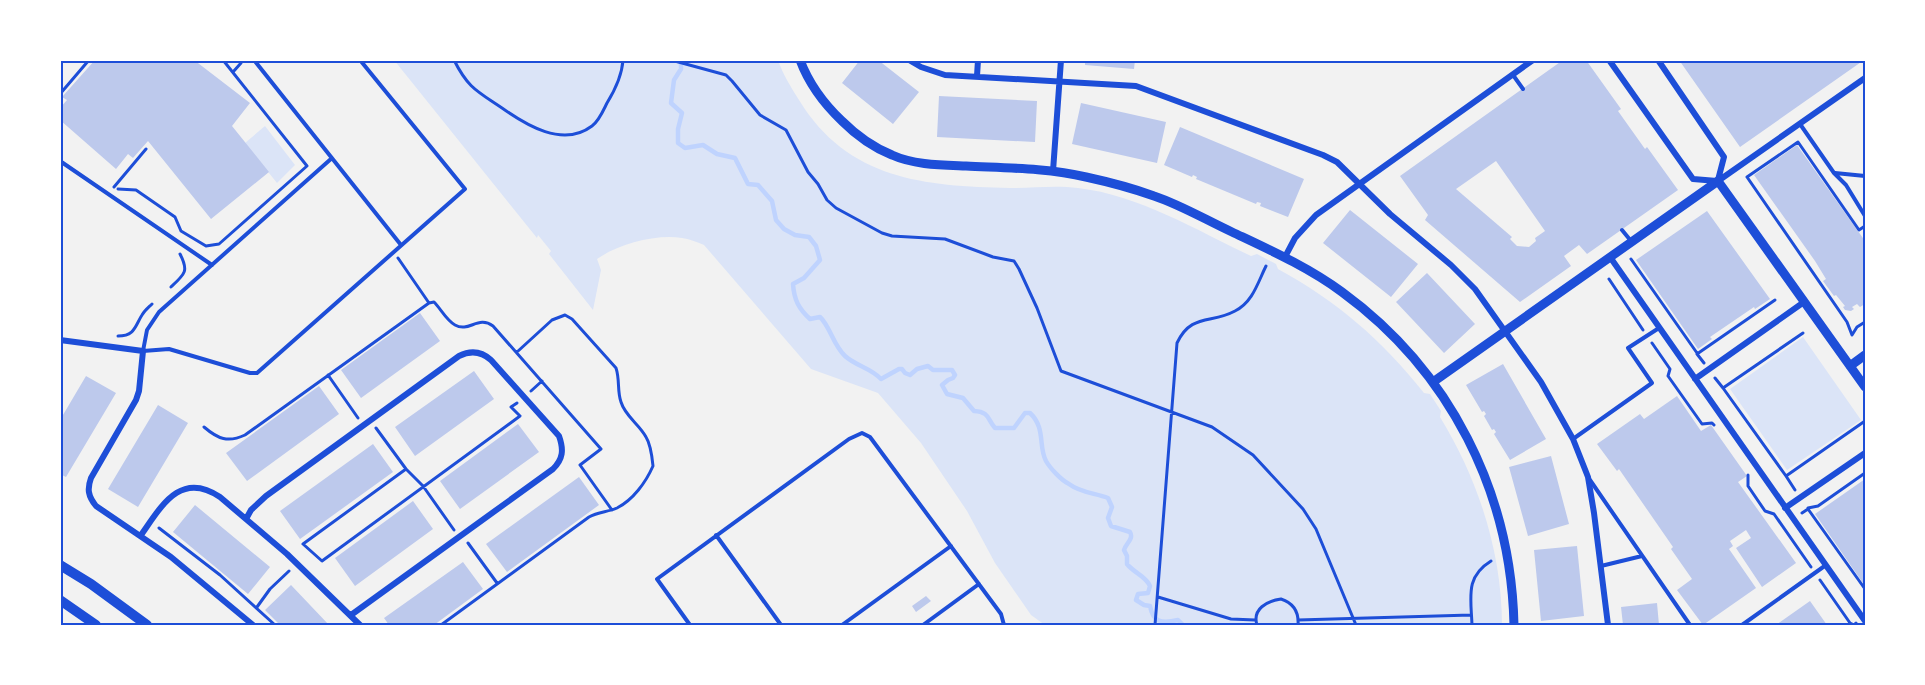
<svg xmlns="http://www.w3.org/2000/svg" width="1925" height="685" viewBox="0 0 1925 685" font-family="'Space Grotesk',sans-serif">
	<rect width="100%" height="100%" fill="#f2f2f2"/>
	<!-- green -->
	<path fill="#dbe4f7" d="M394,60H778C783,75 791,87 799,100C848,180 924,186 1010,188C1032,188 1056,185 1078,188C1139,195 1196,230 1251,256L1257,254L1276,264L1278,269C1338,302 1381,339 1424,393L1430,394L1441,411L1440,417C1478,479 1502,552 1502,625H1045L1031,615L995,563L967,511L921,443L878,393L811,369L704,245C697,242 689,239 682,238C655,234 619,244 597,259L601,270L593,310L549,254L551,251L538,235L537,238Z
		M265,126L295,165L277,183L245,143Z
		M1803,337L1861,420L1787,470L1730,389Z"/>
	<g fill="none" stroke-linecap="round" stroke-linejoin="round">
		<!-- stream -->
		<path stroke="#bfd3fe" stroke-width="4.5" d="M681,60V69L674,80L671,103L682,113L678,129V143L685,148L703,145L717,154L735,158L748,184L758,185L772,201L776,220L784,229L795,235L809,237L816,246L820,260L804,278L793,284C794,300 799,309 810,319L820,317C830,326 833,345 845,356C856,366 871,368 881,379L899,369H902L905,373L910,375L917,369L928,366L933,370H952L955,375L953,378L948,380L942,385L947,394L963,398L974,411C990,412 987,419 995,428H1014L1025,413H1030C1046,428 1038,446 1046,461C1050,468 1061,480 1069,484C1081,493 1095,493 1108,498L1112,507L1108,518L1111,526L1130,532C1134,539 1126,543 1124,550L1127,556V564C1134,573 1146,576 1150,586L1148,593L1138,594L1136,600L1144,605L1150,606C1153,622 1161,624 1178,620L1183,625"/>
	</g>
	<!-- building -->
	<path fill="#bdc9ec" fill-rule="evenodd" d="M95,60H194L250,103L232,126L269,172L211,219L148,141L133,158L128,154L116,169L60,120V108L67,100L62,97Z
		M860,60H878L919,92L893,124L842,83Z
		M1085,60H1135L1134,69L1085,65Z
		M1563,60H1586L1621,109L1618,111L1645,149L1647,147L1678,190L1587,254L1579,245L1564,256L1571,266L1520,302L1425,220L1428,215L1400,176ZM1496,161L1545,231L1535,238L1536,241L1529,247L1517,246L1510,239L1512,237L1456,189Z
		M1679,60H1864L1740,147Z
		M939,96L1037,101L1035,142L937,137Z
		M1081,103L1166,122L1157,163L1072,144Z
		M1180,127L1304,179L1288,217L1260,206L1261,203L1257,202L1256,204L1196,179L1197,177L1193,175L1192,177L1164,165Z
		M1797,145L1865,241V304L1860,307L1857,304L1852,307L1854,309L1851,311L1845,310L1843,307L1845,306L1836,295L1834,296L1823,281L1826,279L1815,261L1754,175Z
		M1350,210L1418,264L1391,297L1323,243Z
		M1707,211L1770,299L1755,309L1754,307L1710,337L1712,339L1698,349L1636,260Z
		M1427,273L1475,324L1444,353L1396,302Z
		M420,313L440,341L361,398L341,370Z
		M1503,364L1546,439L1510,460L1494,434L1496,432L1494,429L1492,430L1484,416L1486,414L1484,411L1482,412L1466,385Z
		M474,371L494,399L415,456L395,427Z
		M86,376L116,393L66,477L60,474V420Z
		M319,386L339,414L247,481L226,453Z
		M1677,396L1701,431L1711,425L1747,476L1738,482L1796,563L1762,587L1736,548L1751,538L1746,530L1730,541L1733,546L1729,549L1756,588L1703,625L1677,590L1692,579L1671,549L1673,547L1619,469L1617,471L1597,444L1640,414L1644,419Z
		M158,405L188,423L138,507L108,489Z
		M518,424L539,452L460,509L440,481Z
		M373,444L393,472L300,539L280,511Z
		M1551,456L1569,524L1528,536L1509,467Z
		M579,477L599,505L507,572L486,544Z
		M1865,479V586L1815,514Z
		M413,501L433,529L355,586L335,558Z
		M195,505L270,567L248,594L173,532Z
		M1577,546L1584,616L1541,621L1534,550Z
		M463,562L483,589L434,625H389L384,618Z
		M291,585L329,625H280L265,610Z
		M926,596L931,601L916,612L912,606Z
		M1810,601L1827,625H1776Z
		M1657,603L1659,625H1623L1621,607Z"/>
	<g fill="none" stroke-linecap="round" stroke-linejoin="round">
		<!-- path -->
		<path stroke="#1d4ed8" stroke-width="3" d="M454,60C468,88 477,91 502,108C526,125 563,148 592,126C599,121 603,111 607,103C615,90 622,75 623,60
			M671,60L726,75L732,81L760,115L786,130L808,172L818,184L827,200L836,208L882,233L892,236L945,239L993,257L1014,261L1019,269L1037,308L1061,371L1212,427L1253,455L1303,509L1316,529L1356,625
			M233,72L241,63L239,60
			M60,94L89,60
			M114,187L146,149
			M118,189L136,190L175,217L181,231L206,246L219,244L307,166L223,60
			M1865,226L1859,230L1798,142L1747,177L1847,322L1852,335L1857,327L1865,322
			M398,258L429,303L434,302C441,309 446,320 455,325C469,333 478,315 493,326L601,449L580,465L612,510
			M1631,259L1697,353
			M1609,279L1643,330
			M171,287C185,274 189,271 180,254
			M1803,333L1723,388L1786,476L1865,421
			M118,336C135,336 135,326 142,315C145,310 149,307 152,304
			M1652,343L1670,369L1668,376L1702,424L1712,423L1714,425
			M1704,363L1697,354L1775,300
			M328,375L358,418
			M1715,378L1723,388
			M531,391L542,381
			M204,427C218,439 228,443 245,435L429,303
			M376,428L406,469L423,486L454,530
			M406,469L303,544L322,561L520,416L511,407L517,403
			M1748,475V486L1765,511L1774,514L1811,567
			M1786,476L1795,490
			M1808,508L1818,506L1865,473
			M1802,513L1808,509L1865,589
			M159,528L220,575L275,625
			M468,543L497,583
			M1820,580L1850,623L1854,625L1856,623
			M1158,597L1231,619L1255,620
			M257,607L270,589L289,571
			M1298,620L1471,615
			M441,625L589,517C598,512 608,512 617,508C633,500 646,482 653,466C652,456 651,445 646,437C639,424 625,416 621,402C617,391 620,380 616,368L572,319L565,315L552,320L517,352
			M1155,625L1177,343C1191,313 1211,324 1235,311C1253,302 1258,282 1266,266
			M1257,625C1252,609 1267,601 1281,599C1293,603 1299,612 1298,625
			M1472,625C1471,597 1465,577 1491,561"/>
		<!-- service -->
		<path stroke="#1d4ed8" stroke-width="4" d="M254,60L401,245
			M1513,75L1523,89
			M1800,124L1834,173L1846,185L1865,216
			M332,158L159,312L147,330L143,351L169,349L250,373H257L465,189L360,60
			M60,161L212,265
			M1835,173L1865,176
			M1622,230L1631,241
			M1573,439L1652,383L1628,348L1659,328
			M1590,480L1690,625
			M716,535L781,625
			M1601,566L1642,556
			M690,625L657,579L849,439L862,433L870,437L1001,614L1004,625
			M842,625L951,546
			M923,625L979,584
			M1742,625L1826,565"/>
		<!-- minor -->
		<path stroke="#1d4ed8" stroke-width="6" d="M909,60L921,67L945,75L1136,86L1323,155L1337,162L1390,214L1451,265L1475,289L1541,382L1573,439L1588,477L1594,513L1608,625
			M1609,60L1693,179L1717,181
			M1658,60L1724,157L1718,180
			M977,76L978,60
			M1053,171L1061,60
			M1718,181L1865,78
			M1285,257L1295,238L1316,215L1533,60
			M1610,257L1865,621
			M60,340L143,351L139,391L136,400L91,478C87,489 88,496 96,506L171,557L253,625
			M1695,379L1804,302
			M1785,508L1865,453
			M246,519L251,510L266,496L459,356C471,350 481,351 491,360L559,436C564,450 563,459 553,469L351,615
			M141,535C161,507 180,470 220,497L287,554L360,625"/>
		<!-- tertiary -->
		<path stroke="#1d4ed8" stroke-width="9" d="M800,60C809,84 823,103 842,121C857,136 872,147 892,155C914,165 942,165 966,166C1006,168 1048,168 1086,177C1109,182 1132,188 1154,196C1181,205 1206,220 1232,232C1270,250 1308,267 1342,292C1450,371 1511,492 1514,625
			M1850,366L1865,355
			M1433,382L1718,181L1865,387"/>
		<!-- secondary -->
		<path stroke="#1d4ed8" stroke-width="10" d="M60,565L91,584L147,625
			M60,600L96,625"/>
	</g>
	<!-- border -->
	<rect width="1925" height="685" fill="none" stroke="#ffffff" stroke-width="123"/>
	<rect x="62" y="62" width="1802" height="562" fill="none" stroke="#1d4ed8" stroke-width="2"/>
</svg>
